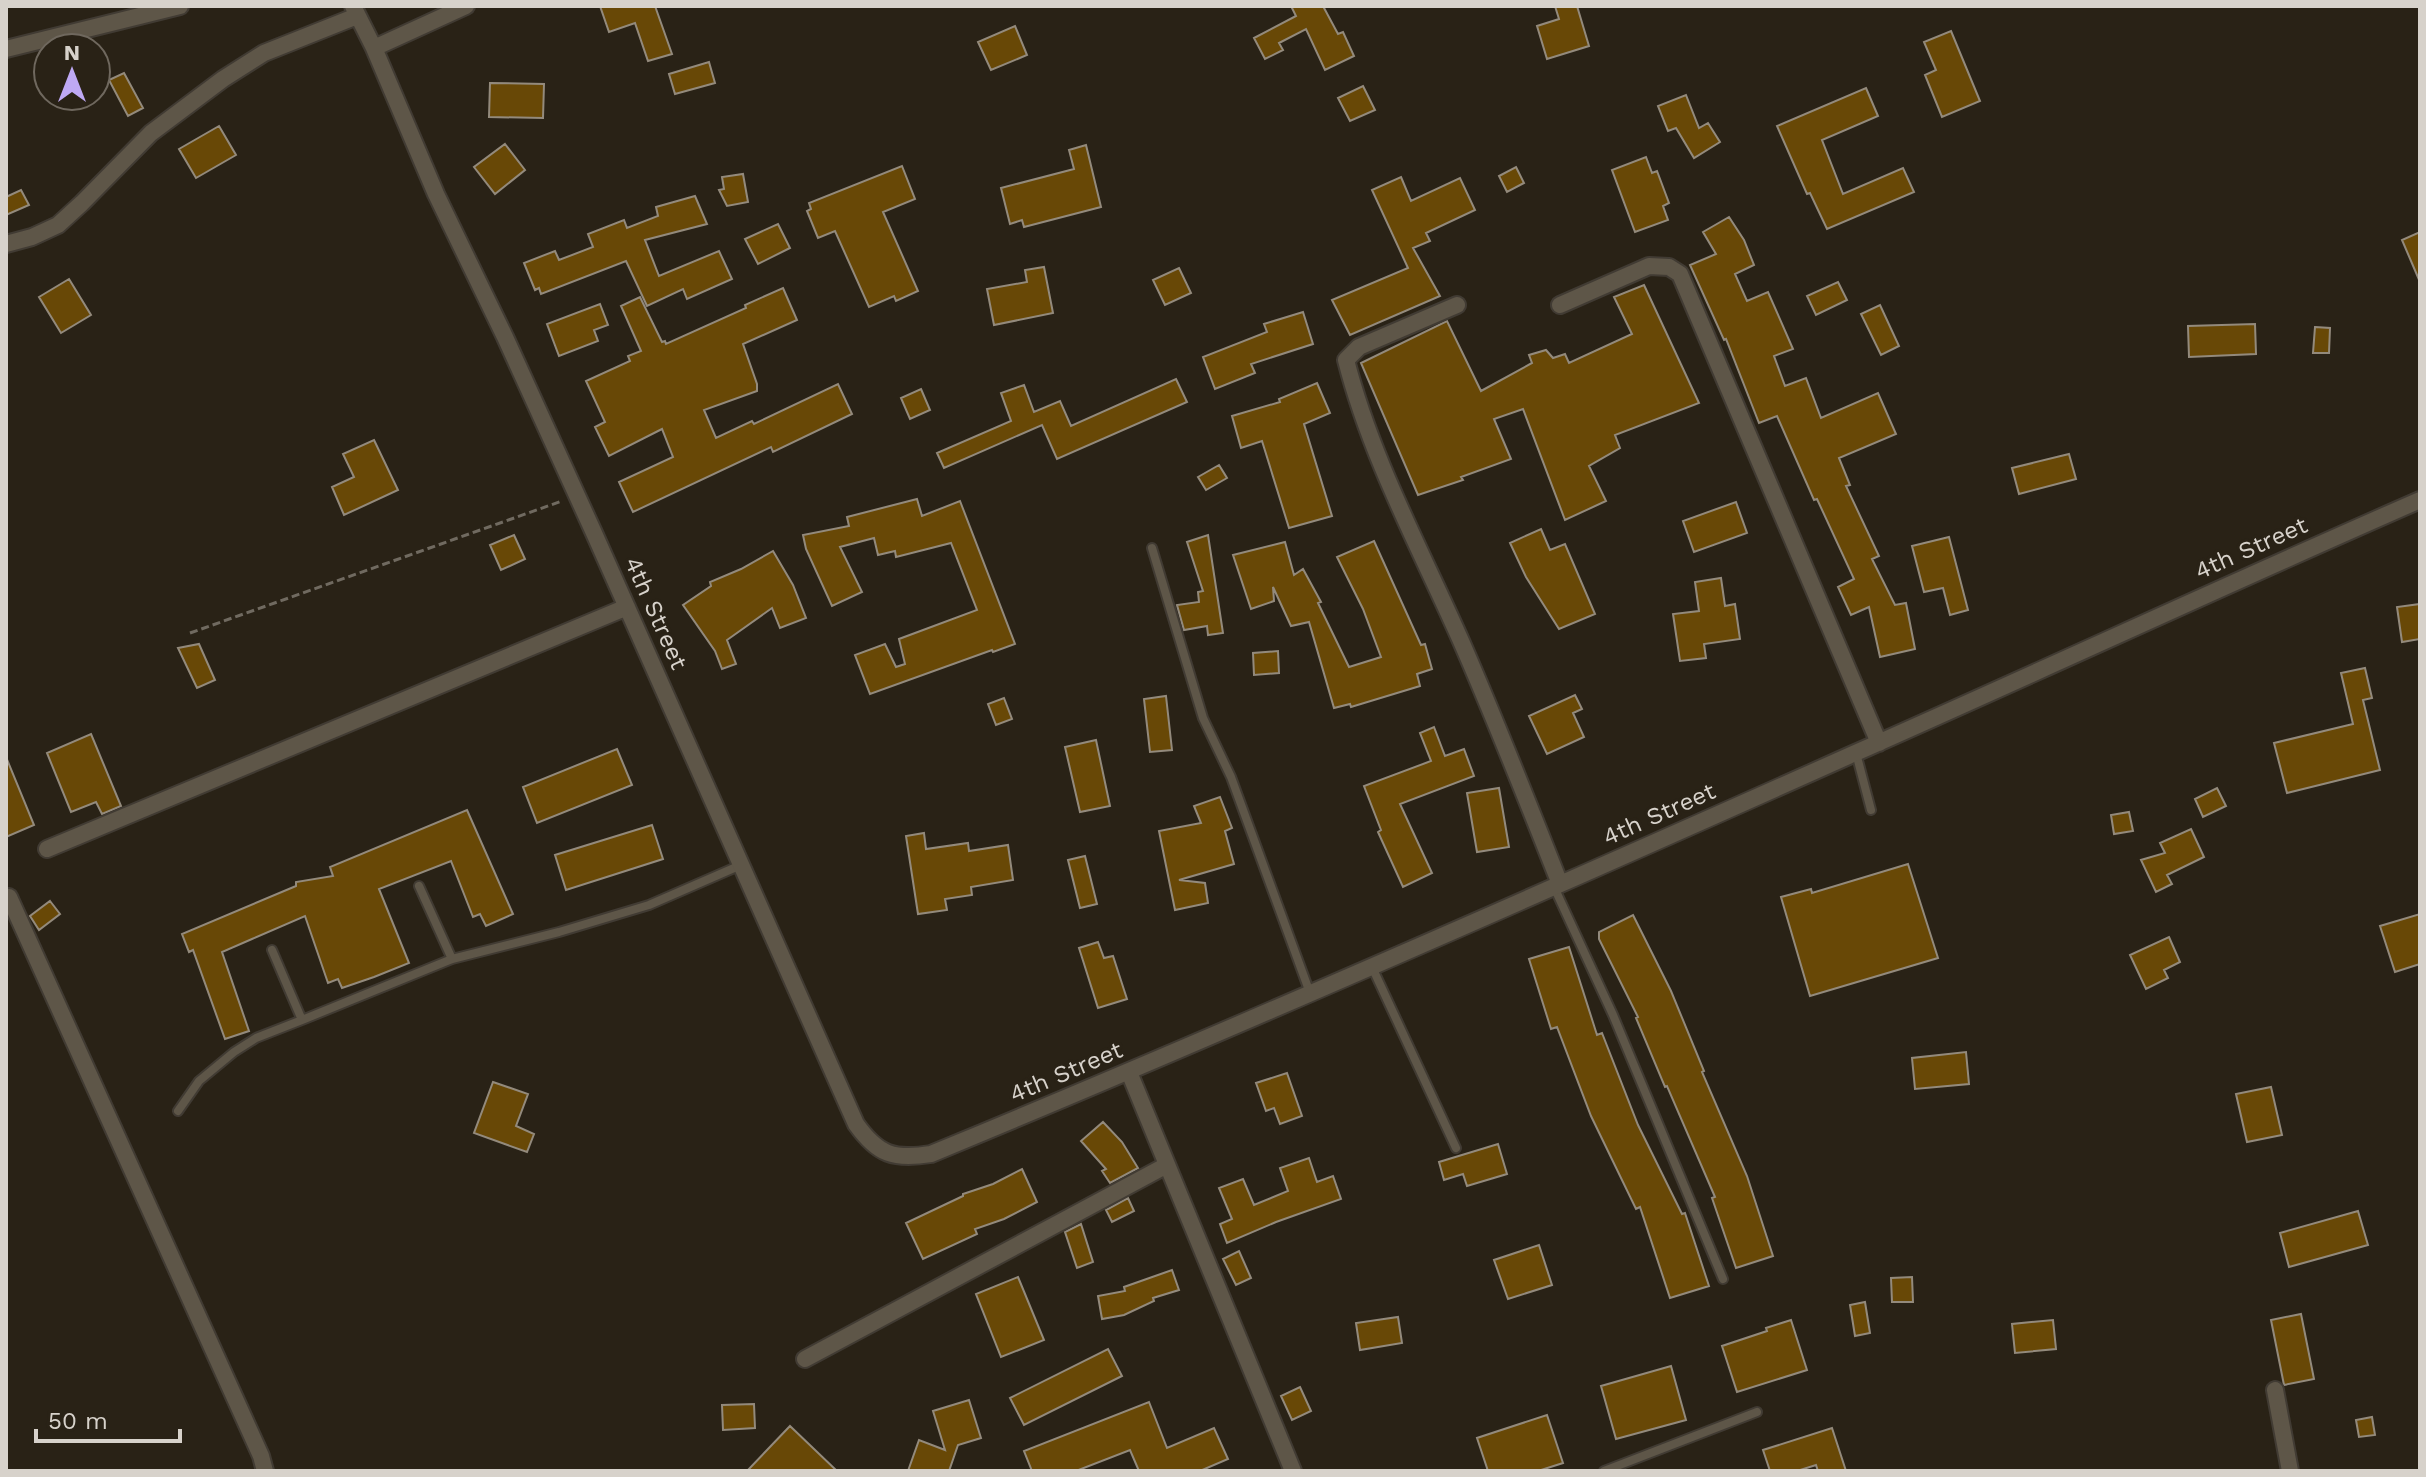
<svg xmlns="http://www.w3.org/2000/svg" width="2426" height="1477" viewBox="0 0 2426 1477" font-family="'Work Sans',sans-serif">
	<rect width="100%" height="100%" fill="#292216"/>
	<!-- building -->
	<path fill="#684806" stroke="#938a7c" stroke-width="2" d="M600,6H655L672,54L648,61L635,23L609,32Z
		M1291,6H1323L1338,34L1343,32L1354,56L1325,70L1306,29L1279,43L1283,50L1265,59L1254,38L1296,16Z
		M1555,6H1577L1589,46L1547,59L1537,26L1559,19Z
		M1015,26L1027,55L991,70L978,42Z
		M1951,31L1980,101L1942,117L1925,75L1936,70L1924,42Z
		M709,62L715,83L675,94L669,74Z
		M124,73L143,108L128,116L109,80Z
		M490,83L544,84L543,118L489,117Z
		M1363,86L1375,110L1350,121L1338,98Z
		M1866,88L1878,116L1822,140L1843,194L1903,168L1914,192L1827,229L1810,193L1807,194L1777,126Z
		M1686,95L1699,128L1708,123L1720,142L1694,158L1676,128L1668,131L1658,106Z
		M219,126L236,155L196,178L179,149Z
		M505,144L525,170L495,194L474,167Z
		M1086,145L1101,207L1024,227L1022,220L1010,224L1001,188L1074,169L1069,150Z
		M1646,157L1652,173L1657,171L1669,203L1663,206L1668,220L1635,232L1612,170Z
		M902,166L915,199L883,212L918,291L896,301L894,296L869,307L835,231L818,238L807,211L811,209L809,203Z
		M1516,167L1524,183L1507,192L1499,176Z
		M743,174L748,202L727,206L719,190L724,189L722,177Z
		M1401,177L1411,201L1460,178L1475,210L1426,233L1430,241L1413,248L1440,296L1350,335L1332,300L1408,268L1372,190Z
		M21,190L29,205L6,215V197Z
		M695,196L707,224L645,240L659,276L719,251L732,279L687,299L683,289L647,306L626,261L541,294L539,288L535,290L524,263L555,251L559,260L593,247L588,234L624,220L627,228L658,216L656,207Z
		M1729,217L1744,240L1754,265L1735,274L1747,301L1768,292L1793,349L1774,356L1785,386L1806,378L1821,418L1878,393L1896,434L1839,458L1850,485L1846,486L1879,556L1872,559L1895,605L1906,603L1915,649L1880,657L1869,607L1851,615L1838,587L1854,579L1817,499L1814,500L1777,416L1759,423L1726,339L1724,340L1690,265L1716,254L1703,232Z
		M778,224L790,248L758,264L745,239Z
		M2420,232V282L2402,240Z
		M1044,267L1053,313L994,325L987,289L1027,282L1025,270Z
		M1179,268L1191,293L1165,305L1153,280Z
		M69,279L91,315L61,333L39,297Z
		M1838,282L1847,300L1816,315L1807,296Z
		M1644,285L1699,403L1615,435L1620,448L1589,466L1606,501L1565,520L1523,409L1494,419L1511,459L1461,477L1463,480L1418,495L1361,363L1447,321L1481,391L1532,363L1529,355L1546,350L1553,358L1565,354L1569,363L1632,334L1614,297Z
		M783,288L797,320L743,344L757,384V391L704,410L716,438L752,421L754,424L838,384L852,414L773,452L771,447L633,512L619,482L673,457L662,429L609,456L595,427L605,422L586,381L630,361L628,356L641,351L621,306L640,297L662,342L665,341L666,344L746,308L745,305Z
		M600,304L608,325L594,330L598,341L559,356L547,324Z
		M1880,305L1899,346L1881,355L1861,314Z
		M1303,312L1313,344L1251,364L1255,373L1215,389L1203,357L1267,332L1264,324Z
		M2255,324L2256,354L2189,357L2188,326Z
		M2315,327L2330,328L2329,353H2313Z
		M1176,379L1187,402L1057,459L1042,425L944,468L937,453L1011,421L1001,393L1024,385L1034,412L1060,401L1071,426Z
		M1317,383L1330,413L1304,424L1332,516L1289,528L1262,441L1241,448L1232,416L1280,402L1279,399Z
		M921,389L930,410L910,419L901,398Z
		M374,440L398,490L344,515L332,487L354,477L343,454Z
		M2069,454L2076,479L2019,494L2012,468Z
		M1219,465L1227,478L1206,490L1198,477Z
		M917,499L922,516L960,501L1015,644L993,652L992,650L870,694L855,655L885,644L896,667L905,664L899,639L977,610L951,543L896,557L895,551L878,555L874,538L840,547L862,592L832,606L806,549L803,535L849,526L847,517Z
		M1736,502L1747,533L1694,552L1683,521Z
		M1541,529L1550,550L1565,544L1595,614L1559,629L1526,577L1510,543Z
		M514,535L525,559L501,570L490,545Z
		M1208,535L1223,633L1208,635L1207,626L1184,630L1177,605L1199,602L1198,592L1203,591L1187,542Z
		M1949,537L1968,610L1950,615L1943,588L1924,592L1912,546Z
		M1374,541L1421,645L1425,644L1432,669L1417,674L1420,686L1351,707L1350,704L1334,708L1309,622L1291,626L1273,587L1274,601L1251,609L1233,555L1285,542L1294,575L1303,569L1321,602L1318,603L1349,667L1381,657L1363,609L1337,557Z
		M773,551L793,585L806,618L780,628L772,608L727,640L736,664L722,669L715,651L683,605L711,586L710,582L741,569Z
		M1721,578L1725,606L1735,604L1740,639L1704,644L1706,658L1680,661L1673,614L1699,611L1695,582Z
		M2420,604V639L2402,642L2397,607Z
		M199,644L215,680L197,688L178,648Z
		M1278,651L1279,673L1254,675L1253,653Z
		M2365,668L2372,698L2363,700L2380,770L2287,793L2274,743L2353,724L2341,673Z
		M1575,695L1582,709L1573,713L1584,737L1547,754L1529,716Z
		M1166,696L1172,750L1150,752L1144,699Z
		M1004,698L1012,719L996,725L988,704Z
		M1434,727L1445,756L1464,749L1474,776L1400,804L1432,873L1403,887L1378,832L1381,830L1364,786L1431,761L1420,733Z
		M91,734L121,806L102,814L96,802L71,812L47,753Z
		M1096,740L1110,806L1080,812L1065,747Z
		M617,749L632,785L537,823L523,787Z
		M6,757L34,825L6,837Z
		M1499,788L1509,847L1477,852L1467,793Z
		M2217,788L2226,806L2203,817L2195,799Z
		M1220,797L1232,828L1225,831L1234,864L1179,880L1205,883L1208,903L1175,910L1159,831L1201,823L1194,806Z
		M467,810L513,914L486,926L480,914L473,917L451,861L379,889L409,963L374,977L342,988L338,979L328,983L305,916L252,939L222,952L249,1031L225,1039L193,950L189,952L182,934L296,886V882L333,876L330,867Z
		M2129,812L2133,831L2114,834L2111,815Z
		M652,825L663,859L566,890L555,855Z
		M2191,829L2204,857L2167,875L2172,884L2156,892L2141,860L2165,853L2160,843Z
		M924,833L926,849L968,843L969,851L1008,845L1013,880L971,887L972,895L945,899L947,910L918,914L906,836Z
		M1085,856L1097,904L1080,908L1068,860Z
		M1908,864L1938,958L1810,996L1781,897L1811,889L1812,893Z
		M50,901L60,914L39,930L30,916Z
		M2420,914V964L2395,972L2380,926Z
		M1633,915L1671,991L1704,1071L1702,1072L1747,1176L1773,1256L1736,1268L1712,1198L1715,1197L1667,1086L1665,1087L1636,1018L1638,1017L1599,939V932Z
		M2169,937L2180,962L2164,970L2168,978L2146,989L2130,955Z
		M1098,942L1104,958L1113,956L1127,999L1098,1008L1079,948Z
		M1569,947L1597,1035L1602,1033L1638,1125L1682,1214L1685,1213L1709,1286L1670,1298L1640,1207L1636,1209L1591,1116L1557,1027L1551,1029L1529,959Z
		M1966,1052L1969,1084L1915,1089L1912,1058Z
		M1287,1073L1302,1116L1280,1124L1274,1108L1266,1111L1256,1083Z
		M493,1082L528,1094L516,1126L534,1134L527,1152L474,1133Z
		M2271,1087L2282,1135L2247,1142L2236,1094Z
		M1103,1122L1122,1142L1138,1168L1110,1183L1102,1171L1106,1169L1081,1141Z
		M1498,1144L1507,1174L1467,1186L1463,1174L1444,1180L1439,1162Z
		M1309,1158L1317,1182L1333,1176L1341,1199L1276,1222L1227,1243L1220,1224L1232,1219L1219,1188L1243,1179L1254,1205L1288,1191L1280,1168Z
		M1022,1169L1037,1202L1004,1219L975,1229L977,1234L923,1259L906,1223L963,1196V1194L993,1184Z
		M1128,1198L1134,1211L1112,1222L1106,1210Z
		M2358,1211L2368,1245L2289,1267L2280,1233Z
		M1081,1224L1093,1262L1077,1268L1065,1232Z
		M1539,1245L1552,1285L1508,1299L1494,1260Z
		M1239,1251L1251,1278L1236,1285L1223,1259Z
		M1172,1270L1179,1290L1153,1298L1154,1301L1124,1315L1102,1319L1098,1296L1125,1291L1124,1287Z
		M1018,1277L1044,1340L1001,1357L976,1294Z
		M1912,1277L1913,1302H1892L1891,1278Z
		M1865,1302L1870,1333L1855,1336L1850,1305Z
		M2301,1314L2314,1379L2284,1385L2271,1320Z
		M1398,1317L1402,1343L1360,1350L1356,1323Z
		M1791,1320L1807,1370L1737,1392L1722,1346L1767,1331L1766,1328Z
		M2053,1320L2056,1349L2015,1353L2012,1324Z
		M1108,1349L1122,1376L1024,1425L1010,1398Z
		M1671,1366L1686,1420L1616,1439L1601,1386Z
		M1300,1387L1311,1411L1292,1420L1281,1396Z
		M969,1400L981,1438L958,1445L949,1471H908L919,1440L945,1450L933,1411Z
		M1149,1402L1167,1448L1214,1428L1228,1459L1200,1471H1139L1130,1450L1076,1471H1032L1024,1451Z
		M754,1404L755,1428L723,1430L722,1405Z
		M1547,1415L1563,1463L1538,1471H1488L1477,1438Z
		M2372,1417L2375,1435L2359,1437L2356,1420Z
		M790,1426L837,1471H747Z
		M1832,1428L1846,1471H1818L1816,1465L1797,1471H1770L1763,1450Z"/>
	<g fill="none" stroke-linecap="round" stroke-linejoin="round">
		<!-- service casing -->
		<g stroke="#413b33" stroke-width="12">
			<path id="service" d="M1152,548L1203,718L1231,777L1310,993
				M1856,753L1871,810
				M419,886L452,959
				M1554,887L1613,1015L1723,1279
				M272,950L302,1020L452,959L559,932L649,905L741,865
				M1372,967L1456,1148
				M178,1111L199,1081L234,1052L256,1038L302,1020
				M1604,1471L1757,1412"/>
		</g>
		<!-- minor casing -->
		<g stroke="#413b33" stroke-width="20">
			<path id="minor" d="M353,6L374,48L436,194L505,337L594,533L856,1124C878,1155 894,1160 931,1154C1241,1026 1547,891 1853,754C2043,670 2230,583 2420,500
				M374,48L466,6
				M6,49L180,6
				M6,244L32,237L58,225L82,203L151,133L223,79L264,53L357,16
				M1457,305L1359,347L1346,360C1371,458 1420,548 1461,641C1496,721 1528,803 1560,884
				M1560,305L1649,266L1669,267L1680,274L1879,743
				M47,849L627,607
				M9,897L261,1456L265,1471
				M1129,1072L1293,1471
				M805,1359L1167,1165
				M2275,1390L2290,1471"/>
		</g>
		<!-- path -->
		<path stroke="#706a60" stroke-width="3" stroke-dasharray="8 4" stroke-linecap="butt" d="M190,633L562,501"/>
		<!-- service -->
		<use href="#service" stroke="#5e5648" stroke-width="8"/>
		<!-- minor -->
		<use href="#minor" stroke="#5e5648" stroke-width="16"/>
	</g>
	<g text-anchor="middle" dominant-baseline="central" stroke-width="6" stroke-linejoin="round" paint-order="stroke">
		<!-- street labels -->
		<g font-size="24" fill="#d7d2cb" stroke="#292216">
			<text transform="translate(2251 548) rotate(-24)">4th Street</text>
			<text transform="translate(656 613) rotate(66)">4th Street</text>
			<text transform="translate(1659 814) rotate(-24)">4th Street</text>
			<text transform="translate(1066 1072) rotate(-23)">4th Street</text>
		</g>
	</g>
	<!-- border -->
	<rect width="2426" height="1477" fill="none" stroke="#d7d2cb" stroke-width="16"/>
	<!-- north arrow -->
	<g transform="translate(72 72)"><circle r="38" fill="#292216" stroke="#6f685e" stroke-width="2"/>
	<path d="M0-6L14 30L0 20L-14 30Z" fill="#bea9f4"/>
	<text y="-12" font-size="22" font-weight="bold" text-anchor="middle" fill="#d7d2cb">N</text>
	</g>
	<!-- scale -->
	<path d="M36 1429v12h144v-12" fill="none" stroke="#d7d2cb" stroke-width="4"/>
	<text x="48" y="1429" font-size="24" fill="#d7d2cb" stroke="#292216" stroke-width="6" paint-order="stroke">50 m</text>
</svg>
